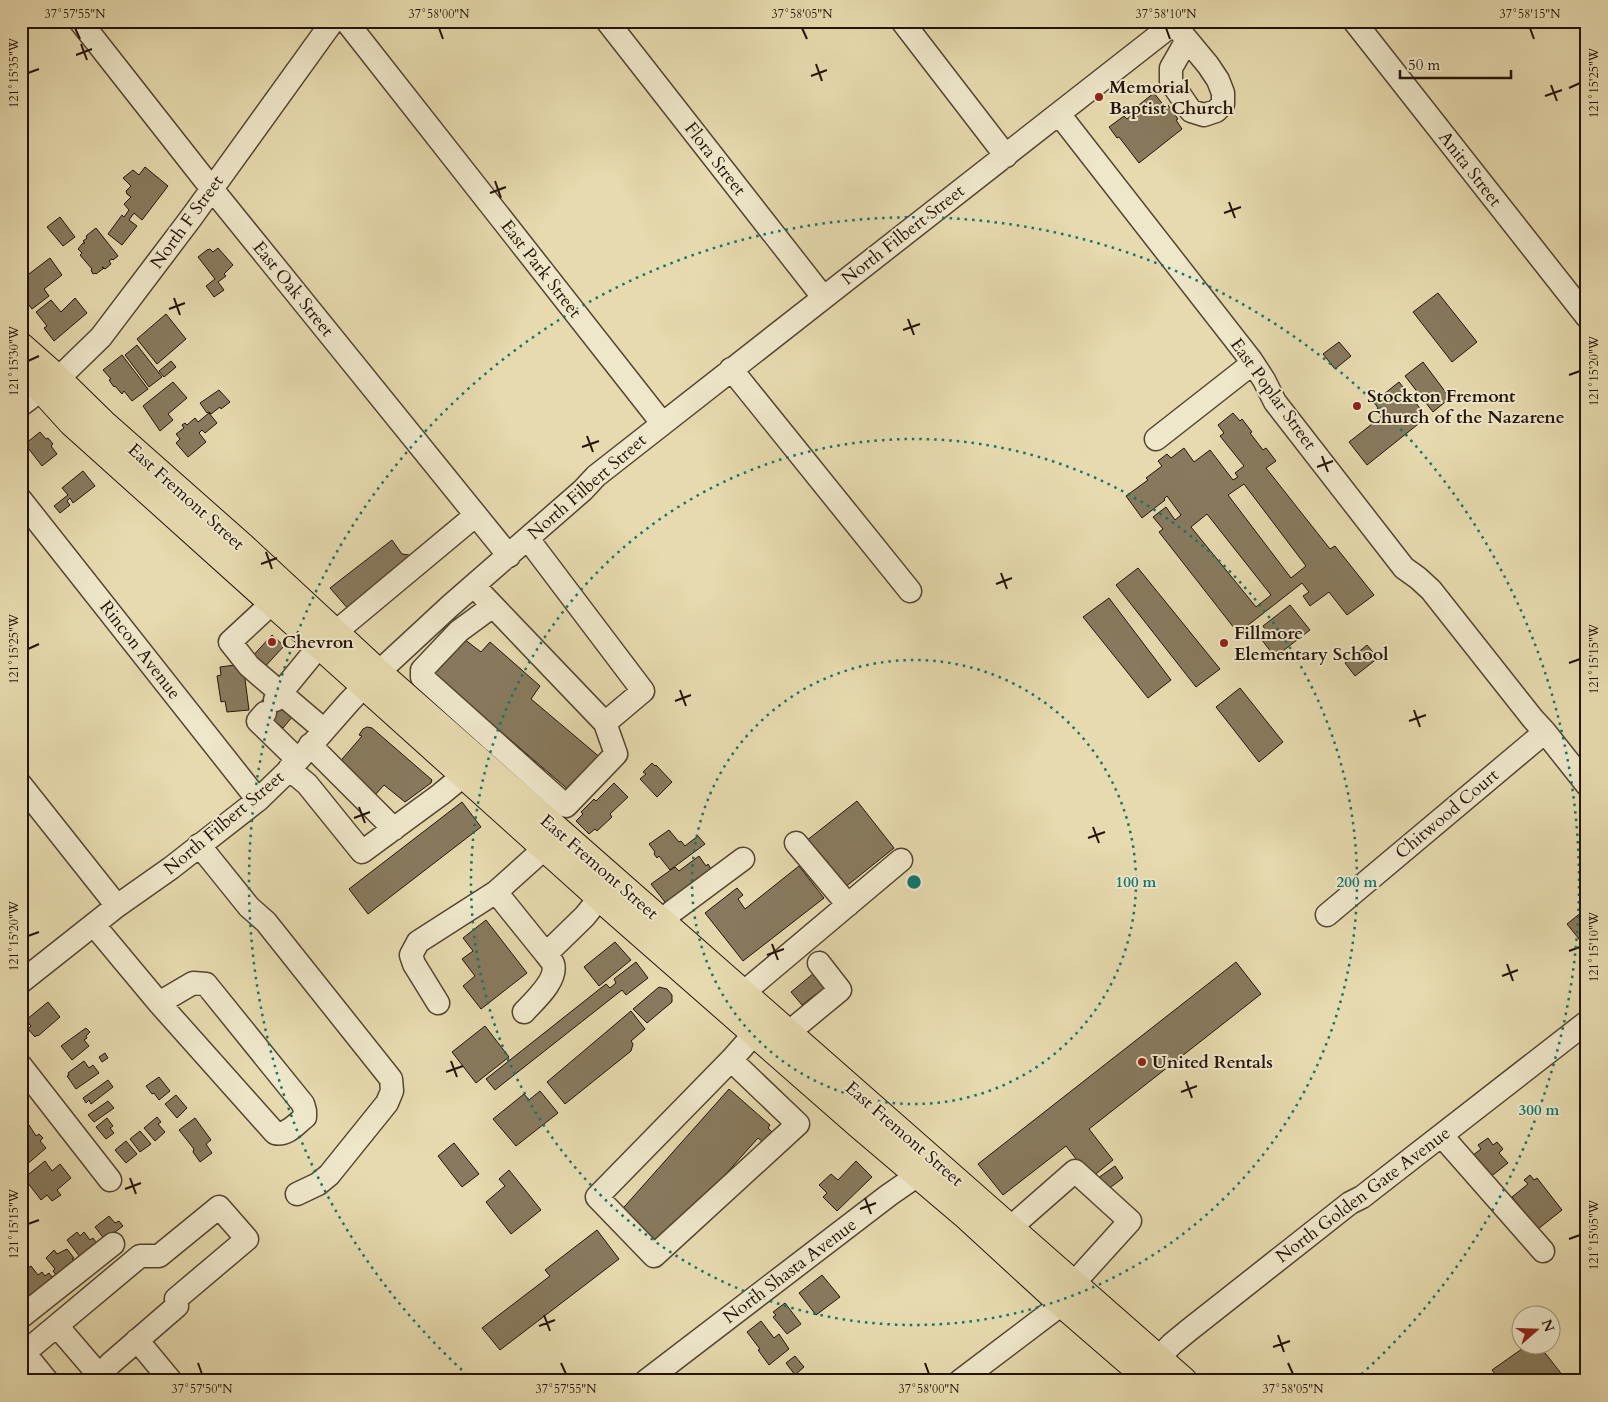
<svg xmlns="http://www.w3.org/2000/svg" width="1608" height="1402" viewBox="0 0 1608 1402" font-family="Cardo,serif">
	<rect width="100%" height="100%" fill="#e6daae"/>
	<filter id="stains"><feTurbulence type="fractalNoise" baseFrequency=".004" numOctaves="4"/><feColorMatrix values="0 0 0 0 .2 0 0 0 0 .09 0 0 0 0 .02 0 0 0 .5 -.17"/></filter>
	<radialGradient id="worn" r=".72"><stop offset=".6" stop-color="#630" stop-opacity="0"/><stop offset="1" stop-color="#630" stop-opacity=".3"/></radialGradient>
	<!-- building -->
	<path fill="#887a5e" stroke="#231308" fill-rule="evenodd" d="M1154,93L1165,107L1168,105L1178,119L1176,120L1182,129L1139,163L1119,137L1117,138L1109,127L1124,116L1127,119L1137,111L1135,108Z
		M145,167L168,186L142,220L134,213L129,220L137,226L122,245L108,234L122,215L124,217L129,210L124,204L131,197L127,194L126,191L131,186L123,178L133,170L139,175Z
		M60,217L75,237L63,246L47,227Z
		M96,228L118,256L113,260L112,259L109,261L111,264L105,269L102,267L104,268L96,274L95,273L93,274L91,270L92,269L80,255L82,253L78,249L83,243H85L83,241L87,238L86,236Z
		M218,248L233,265L224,274L226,276L218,282L224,290L214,297L206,286L215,279L198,257L207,250L210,249L213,252Z
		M50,258L62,275L44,289L49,296L32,309L22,296L28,292L21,283V280Z
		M1438,293L1477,342L1452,362L1413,312Z
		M75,298L87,313L54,341L44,328L47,326L36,312L51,300L61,312Z
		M166,314L186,339L157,364L137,339Z
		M1339,342L1351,356L1335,369L1323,354Z
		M137,345L162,377L149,387L125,355Z
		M122,355L148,389L132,401L124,391L122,394L115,386L114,387L109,380L111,379L103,370Z
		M171,361L176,367L164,377L159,371Z
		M1423,362L1450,398L1433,412L1405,376Z
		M173,382L187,398L168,414L173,420L160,431L143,406Z
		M1399,382L1427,417L1367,465L1349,442L1381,417L1376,410L1378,408L1374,402Z
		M219,390L230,402L221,409L220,407L211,414L209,412L207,413L200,403Z
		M209,413L217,423L205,433L202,430L199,433L206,442L188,457L176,443L180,439L176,434L184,428L182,425L185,423L187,425L195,418L198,422Z
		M1233,413L1240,421L1242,419L1252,432L1250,433L1263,450L1266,448L1276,461L1266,468L1330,549L1335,546L1374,595L1347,615L1329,592L1310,606L1303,596L1309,592L1302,583L1238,633L1159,532L1163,529L1153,517L1166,507L1175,520L1181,515L1167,496L1164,499L1165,500L1142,518L1126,496L1148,480L1146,478L1162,466L1158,461L1167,454L1171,458L1184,448L1194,462L1210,450L1233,480L1238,477L1235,473L1244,466L1220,436L1224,433L1218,425ZM1244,484L1306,566L1291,578L1228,495ZM1207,514L1271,595L1256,607L1191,527Z
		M40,432L46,439L48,438L53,444L51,446L57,454L42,466L25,444Z
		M83,471L95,486L73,503L70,498L67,501L70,505L60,513L54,506L68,495L62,488Z
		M392,540L402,554L409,555L414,561L350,611L330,588Z
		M1138,568L1220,669L1196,687L1116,585Z
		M1109,598L1171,680L1148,698L1083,617Z
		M1290,605L1310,630L1275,657L1258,635L1265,629L1263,626Z
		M272,635L284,646L261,671L249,660Z
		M464,639L481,652L490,642L540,686L531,699L602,759L571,792L434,674Z
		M1367,645L1378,658L1355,676L1345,663Z
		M243,664L249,710L227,712L225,701L221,702L217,676L221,675L220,667Z
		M1240,688L1283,742L1259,762L1216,707Z
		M268,694L293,716L283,728L257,706Z
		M367,727L372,728L432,780L431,783L405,802L384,785L375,795L337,765L362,736L359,735L363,729Z
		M652,763L655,766L656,765L672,782L657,797L640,779L646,774L643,772Z
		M614,783L628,797L610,814L612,817L597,831L595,829L589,834L576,821L583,814L581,812L594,799L596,801Z
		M857,801L894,848L844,888L806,841Z
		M462,802L481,827L368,914L349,889Z
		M669,830L679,842L681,841L685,846L698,836L705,844L670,870L659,856L657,858L654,854L655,852L649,844Z
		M699,856L706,866L708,864L713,872L668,906L651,884L675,867L679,871Z
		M799,866L824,898L743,961L705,913L737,888L743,895L738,899L745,909Z
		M1583,911L1587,915L1584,917L1587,920V949L1567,924Z
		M486,920L527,973L481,1009L463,986L475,976L462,959L473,951L463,938Z
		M615,942L631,960L599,986L584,967Z
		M636,962L648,978L626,995L622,990L495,1090L486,1079L606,984L610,988L616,983L614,979Z
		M1236,962L1261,994L1089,1129L1113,1160L1091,1178L1066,1146L1003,1195L978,1164Z
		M814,973L831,995L823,1003L816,994L802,1005L791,992Z
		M659,987L667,989L672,995V1002L647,1023L633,1009Z
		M48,1002L60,1017L38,1036L37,1035L35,1037L28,1029L31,1026L26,1020Z
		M631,1011L645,1029L631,1041L633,1044L631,1051L565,1104L547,1082Z
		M485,1026L509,1057L476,1083L452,1052Z
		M86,1028L90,1032L86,1036L87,1038L84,1040L89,1046L72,1060L61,1046Z
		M105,1053L108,1058L102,1062L99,1057Z
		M84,1061L89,1068L93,1065L99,1073L76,1089L67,1076L69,1075L68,1073Z
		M159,1077L170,1091L159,1100L154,1093L152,1094L146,1086Z
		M108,1080L113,1087L91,1104L89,1100L86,1103L83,1098Z
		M729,1089L770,1125L768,1128L772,1132L763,1142L758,1138L657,1251L617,1215Z
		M540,1091L558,1113L516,1146L493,1119L524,1094L529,1100Z
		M176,1095L187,1108L177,1118L165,1104Z
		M108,1101L114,1108L94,1122L88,1115Z
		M157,1117L161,1122L158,1124L165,1132L155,1141L144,1128Z
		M107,1118L113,1126L110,1128L114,1133L106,1139L96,1127Z
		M195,1118L211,1140L206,1144L212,1153L200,1162L193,1152L194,1149L179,1130Z
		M29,1125L36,1136L39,1134L43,1138L40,1141L46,1148L25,1166L21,1160V1131Z
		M140,1131L151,1144L140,1152L130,1139Z
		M1488,1138L1493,1145L1497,1142L1503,1149L1499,1153L1508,1163L1489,1178L1468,1159L1481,1149L1478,1145Z
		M126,1141L137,1154L126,1163L115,1150Z
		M454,1143L479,1174L462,1187L438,1156Z
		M45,1161L52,1171L60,1164L71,1178L57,1190L61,1195L52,1201L47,1195L41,1200L24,1178Z
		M856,1161L872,1177L837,1211L823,1197L827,1193L819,1185L831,1174L838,1180Z
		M1115,1166L1123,1178L1107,1190L1098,1178Z
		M509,1170L541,1210L511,1234L486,1202L505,1186L499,1179Z
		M1530,1175L1534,1180L1537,1178L1562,1210L1538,1229L1512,1197L1528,1184L1524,1180Z
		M109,1216L115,1223L119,1221L123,1226L105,1240L95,1227Z
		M597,1230L619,1259L500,1350L482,1328L550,1276L545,1270Z
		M77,1232L80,1236L84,1232L90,1240L93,1238L97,1244L80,1257L67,1240Z
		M67,1249L74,1258L72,1259L75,1262L56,1275L53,1271L55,1269L46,1258L54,1250L57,1254Z
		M31,1266L38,1275L42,1272L45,1276L49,1273L56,1282L42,1287L28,1297L21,1289V1273Z
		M822,1275L840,1297L816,1315L799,1293Z
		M785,1303L801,1324L787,1334L773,1317L776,1315L773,1312Z
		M761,1321L774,1338L779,1334L789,1349L769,1365L758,1350L760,1349L747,1332Z
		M1529,1344H1538L1567,1381H1500L1492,1370Z
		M795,1356L804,1367L795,1375L786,1363Z"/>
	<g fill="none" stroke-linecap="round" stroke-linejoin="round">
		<!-- minor casing -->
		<g stroke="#544532" stroke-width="25">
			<path id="minor" d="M80,21L212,189L509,556
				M346,21L662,423
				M607,21L823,297
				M902,21L1006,156
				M1354,21L1587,317
				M1174,24L1208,65L1218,80L1223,93V104L1216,111L1204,115L1191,111L1171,82V68L1187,40
				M1059,114L1251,360L1264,380L1275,402L1404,568L1418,578L1431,590L1533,719L1545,732L1587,785
				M731,369L910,591
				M21,405L65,372L101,337L191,218L333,21
				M1156,439L1253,363
				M21,500L258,800
				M474,586L605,723L643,691L528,539
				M285,591L230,642L249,666L324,730
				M493,606L459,631L422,670V677L566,806L616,754L605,723
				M275,700L320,645L476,515
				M265,713L258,721L298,760
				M310,745L394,829
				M289,769L307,784L362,852L441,794L464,775
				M21,785L117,906
				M796,843L848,905
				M199,845L249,907L266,922L391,1079L392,1091L387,1103L329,1175L318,1184L297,1194
				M545,848L496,892L546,954L585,916L600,897
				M1327,915L1545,732
				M94,925L159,1003
				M649,932L673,911L743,859
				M21,982L117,906L171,868L258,800L292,767L349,702L369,681L450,606L583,490L596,476L1177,21
				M193,983L206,984L303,1104L305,1111V1117C296,1124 287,1136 275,1133L159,1003Z
				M743,993L901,860
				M438,1003L414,964L411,955L418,942L496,892
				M524,1012C534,1001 558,980 553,964C552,961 548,957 546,954
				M788,1033L840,990L819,963
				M731,1060L798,1124L654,1256L597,1197L731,1060L755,1033
				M21,1066L110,1180
				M1442,1136L1543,1251
				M1010,1228L1075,1171L1130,1221L1073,1284
				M21,1317L113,1244
				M57,1326L99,1375
				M137,1340L171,1381
				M21,1349L47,1381
				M24,1353L140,1256H159L219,1207L247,1239L176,1299L177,1306L110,1364L94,1381
				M1146,1371L1172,1344L1189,1330L1350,1203L1362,1197L1587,1022
				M646,1381L889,1195L931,1166
				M960,1381L1075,1294"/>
		</g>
		<!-- major casing -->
		<g stroke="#231308" stroke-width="30">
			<path id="major" d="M21,347L56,378L103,424L242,547L378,673L1183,1381
				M28,378L42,389L72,422L608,904L860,1125L965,1214L1063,1304L1152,1381"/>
		</g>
		<!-- minor -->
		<use href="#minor" stroke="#efe7ca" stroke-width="22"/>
		<!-- major -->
		<use href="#major" stroke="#e6daae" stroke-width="28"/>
	</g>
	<!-- ticks -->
	<path fill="none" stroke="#231308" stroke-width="2" d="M75,28L80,39M439,28L443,39M802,28L807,39M1166,28L1170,39M1530,28L1534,39M81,44L87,60M76,55L92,49M816,64L822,81M28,73L39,69M811,76L827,70M1551,85L1557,101M1569,88L1580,83M1545,96L1562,90M495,181L501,198M490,193L506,187M1229,202L1235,218M1224,213L1241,207M174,298L180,315M169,309L185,303M908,319L914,335M903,330L920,324M28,361L39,356M1569,375L1580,371M587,436L593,452M582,447L599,441M1322,456L1328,472M1317,467L1333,461M266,552L272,569M261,564L277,558M1001,573L1007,589M996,584L1012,578M28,649L39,644M1569,663L1580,659M680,690L686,706M675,701L691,695M1414,710L1420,727M1409,721L1426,715M359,807L365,823M354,818L370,812M1093,827L1099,843M1088,838L1105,832M28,936L39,932M772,944L778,960M1569,951L1580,947M767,955L784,949M1507,964L1513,981M1502,976L1518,970M451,1061L457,1077M446,1072L463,1066M1186,1081L1192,1098M1181,1092L1197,1086M130,1178L136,1194M125,1189L141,1183M865,1198L871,1214M860,1209L876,1203M28,1224L39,1220M1569,1239L1580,1235M544,1315L550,1331M539,1326L555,1320M1278,1335L1284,1352M1273,1347L1290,1341M198,1363L202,1374M561,1363L566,1374M925,1363L929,1374M1288,1363L1293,1374"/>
	<!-- distance rings -->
	<g fill="none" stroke="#0f766e" stroke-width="2.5" stroke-dasharray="2.5 5">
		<circle cx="914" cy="882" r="222"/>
		<circle cx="914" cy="882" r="443"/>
		<path d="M473 1380A665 665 0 1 1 1355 1380"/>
	</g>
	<!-- markers -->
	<g fill="#8f2418" stroke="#efe7ca" stroke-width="2">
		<circle cx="1099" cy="97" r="5"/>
		<circle cx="1357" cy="406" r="5"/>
		<circle cx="272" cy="642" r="5"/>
		<circle cx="1224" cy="643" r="5"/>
		<circle cx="1142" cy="1062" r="5"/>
	</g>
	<g text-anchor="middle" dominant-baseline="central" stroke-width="4" stroke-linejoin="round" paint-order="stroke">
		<!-- poi labels -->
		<g font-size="18" font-weight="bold" fill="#231308" stroke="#efe7ca" text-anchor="start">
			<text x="1109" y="87">Memorial<tspan x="1109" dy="21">Baptist Church</tspan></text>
			<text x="1367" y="396">Stockton Fremont<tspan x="1367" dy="21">Church of the Nazarene</tspan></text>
			<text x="1234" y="633">Fillmore<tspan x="1234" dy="21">Elementary School</tspan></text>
			<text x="282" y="642">Chevron</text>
			<text x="1152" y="1062">United Rentals</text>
		</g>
		<!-- street labels -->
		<g font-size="18" fill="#231308" stroke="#efe7ca">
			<text transform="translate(715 159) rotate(52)">Flora Street</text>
			<text transform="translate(1470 169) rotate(52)">Anita Street</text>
			<text transform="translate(187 222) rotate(-54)">North F Street</text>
			<text transform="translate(903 235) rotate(-38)">North Filbert Street</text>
			<text transform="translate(541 269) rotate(52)">East Park Street</text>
			<text transform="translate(293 289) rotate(51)">East Oak Street</text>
			<text transform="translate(1273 394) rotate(54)">East Poplar Street</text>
			<text transform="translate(587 487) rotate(-41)">North Filbert Street</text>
			<text transform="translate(186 497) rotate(42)">East Fremont Street</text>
			<text transform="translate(140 650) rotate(52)">Rincon Avenue</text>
			<text transform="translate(1447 814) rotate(-40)">Chitwood Court</text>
			<text transform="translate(224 823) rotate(-40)">North Filbert Street</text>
			<text transform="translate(599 867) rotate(41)">East Fremont Street</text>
			<text transform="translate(904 1134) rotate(41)">East Fremont Street</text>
			<text transform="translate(1363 1195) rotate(-37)">North Golden Gate Avenue</text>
			<text transform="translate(790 1271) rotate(-37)">North Shasta Avenue</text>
		</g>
	</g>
	<circle cx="914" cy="882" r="8" fill="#0f766e" stroke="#efe7ca" stroke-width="2.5"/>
	<g font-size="15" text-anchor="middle" font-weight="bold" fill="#0f766e" stroke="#efe7ca" stroke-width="4" stroke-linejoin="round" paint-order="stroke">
		<text x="1136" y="887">100 m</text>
		<text x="1357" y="887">200 m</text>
		<text x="1539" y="1115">300 m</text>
	</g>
	<!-- margin -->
	<rect width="1608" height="1402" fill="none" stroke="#e6daae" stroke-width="55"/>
	<!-- north arrow -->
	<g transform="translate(1536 1330) rotate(70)"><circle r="24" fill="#efe7ca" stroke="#9d927c"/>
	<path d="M0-4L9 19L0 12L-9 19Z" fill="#8f2418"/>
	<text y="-8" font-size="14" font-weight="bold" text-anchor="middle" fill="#231308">N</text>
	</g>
	<!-- scale -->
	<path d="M1400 70v8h111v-8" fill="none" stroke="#231308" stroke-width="2.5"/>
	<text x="1408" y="70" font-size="15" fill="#231308" stroke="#efe7ca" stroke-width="4" paint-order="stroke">50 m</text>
	<rect x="28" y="28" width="1552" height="1346" fill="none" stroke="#231308" stroke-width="2"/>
	<g font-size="12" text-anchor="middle" fill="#231308">
		<text x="75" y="18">37°57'55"N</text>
		<text x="439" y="18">37°58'00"N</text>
		<text x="802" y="18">37°58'05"N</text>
		<text x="1166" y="18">37°58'10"N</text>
		<text x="1530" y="18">37°58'15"N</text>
		<text transform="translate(14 73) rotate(-90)" y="4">121°15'35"W</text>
		<text transform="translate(1594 83) rotate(-90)" y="4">121°15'25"W</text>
		<text transform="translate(14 361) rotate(-90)" y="4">121°15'30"W</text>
		<text transform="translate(1594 371) rotate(-90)" y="4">121°15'20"W</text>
		<text transform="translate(14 649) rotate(-90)" y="4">121°15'25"W</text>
		<text transform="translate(1594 659) rotate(-90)" y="4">121°15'15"W</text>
		<text transform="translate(14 936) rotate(-90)" y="4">121°15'20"W</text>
		<text transform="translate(1594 947) rotate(-90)" y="4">121°15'10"W</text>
		<text transform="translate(14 1224) rotate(-90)" y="4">121°15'15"W</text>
		<text transform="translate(1594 1235) rotate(-90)" y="4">121°15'05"W</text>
		<text x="202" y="1393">37°57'50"N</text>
		<text x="566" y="1393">37°57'55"N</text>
		<text x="929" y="1393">37°58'00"N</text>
		<text x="1293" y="1393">37°58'05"N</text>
	</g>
	<rect width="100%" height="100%" filter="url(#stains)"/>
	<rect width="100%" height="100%" fill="url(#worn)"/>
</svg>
